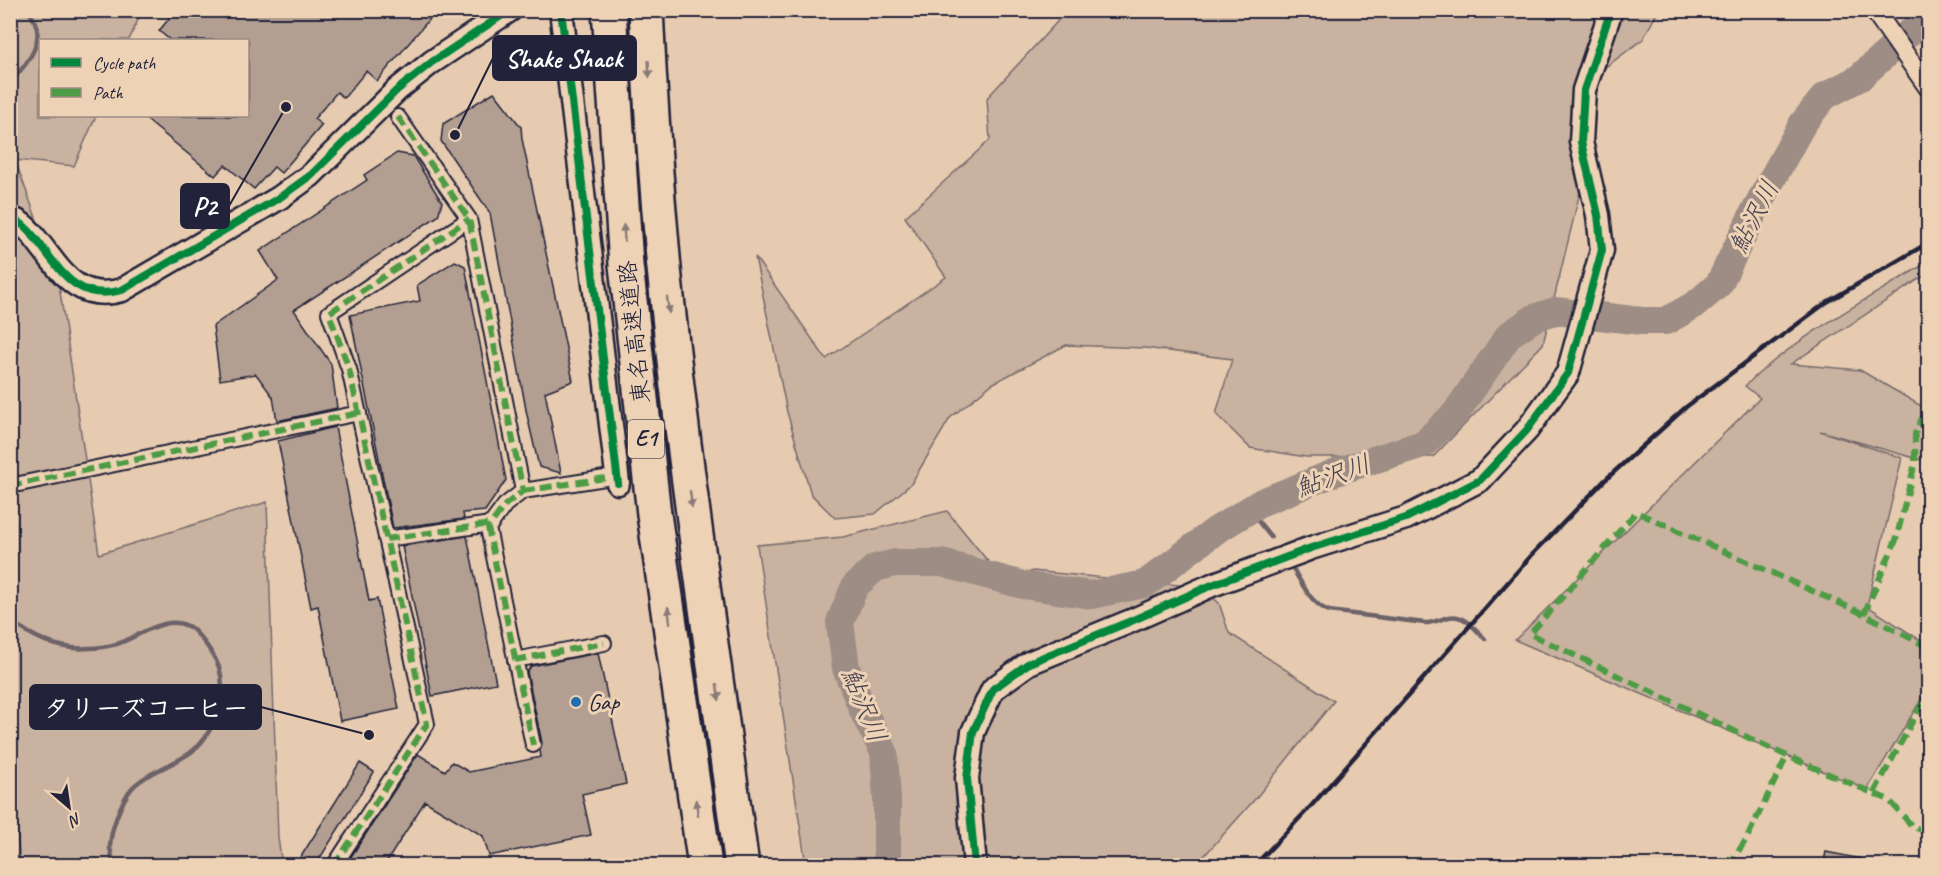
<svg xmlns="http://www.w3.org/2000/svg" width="1939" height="876" viewBox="0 0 1939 876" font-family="Caveat,'Klee One',sans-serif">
	<rect width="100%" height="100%" fill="#e6cbb0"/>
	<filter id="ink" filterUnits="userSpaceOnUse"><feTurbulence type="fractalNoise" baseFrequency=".0167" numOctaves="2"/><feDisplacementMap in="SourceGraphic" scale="12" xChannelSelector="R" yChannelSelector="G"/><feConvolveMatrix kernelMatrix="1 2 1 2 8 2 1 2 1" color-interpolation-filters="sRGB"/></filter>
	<g filter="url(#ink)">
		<!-- green -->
		<path fill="#c9b29f" stroke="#766a6d" stroke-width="1.5" d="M10,11H142L129,40H40V116H96L74,166L15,160L58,278L99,554L267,502L278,838L282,865H20L10,743Z
			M1067,11H1658L1643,39L1586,82L1581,188L1543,344L1433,457H1306L1250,448L1216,414L1232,359L1145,348L1066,345L992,384L950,418L911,484L875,514L835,518L811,494L787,412L755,257L826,359L946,277L905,217L990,140L987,98Z
			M1928,262V273L1791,364L1860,370L1928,410V462L1820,431L1902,458L1867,606L1928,645V688L1867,790L1515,640L1760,398L1745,386C1798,335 1866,300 1928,262Z
			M947,511L1004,581L1033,571L1200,587L1219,603L1229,633L1334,701L1256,798L1196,865H806L757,545L843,537Z"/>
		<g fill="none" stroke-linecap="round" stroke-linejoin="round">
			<!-- stream -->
			<path stroke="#6c6267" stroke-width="4.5" d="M10,82C29,63 51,35 27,10
				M1249,510L1271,537
				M1293,569C1303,585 1311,604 1329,611L1425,623C1434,623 1440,619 1449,617C1464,613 1475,629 1485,639
				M10,620C33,638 61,651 90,648C98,648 109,646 117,644C143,635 176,606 199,636C207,645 214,655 219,667C228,695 214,735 190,753C173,765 146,773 132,788C121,801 110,831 110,848C111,853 113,860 114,866"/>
			<!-- river -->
			<path stroke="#9d8d85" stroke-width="28" d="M887,866V799L884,752L864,713L846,668L840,622L855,586L875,568L895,563H942L1023,585L1091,595L1145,584L1215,531L1262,502L1339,471L1423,444L1455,414L1509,335L1534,318L1555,311L1642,321H1666L1696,304L1719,284L1755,210L1803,123L1825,96L1859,78L1928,16"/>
		</g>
		<!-- building -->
		<path fill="#b29f91" stroke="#22223b" stroke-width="1.5" d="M176,10H437L377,81L366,71L344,98L337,92L314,119L322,125L281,173L274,167L254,189L225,165L215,176L142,116H248V40H170L159,31Z
			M494,92L521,127L522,139L573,381L545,392L561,473L539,467L527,415L490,213L441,141L443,124Z
			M397,153L413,156L442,202L438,216L294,310L331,364L337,408L277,421L273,397L256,374L220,380L213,326L278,280L260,251L367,180L364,175Z
			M455,261L465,266L506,480L485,511L463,513L464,519L393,528L350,315L420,301L417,285Z
			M335,427L369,601L377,599L399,709L340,721L318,606L311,608L278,441Z
			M467,536L496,683L432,696L402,546Z
			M598,653L626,784L582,794L591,835L489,856L483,836L425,801L384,866H345L418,754L445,771L452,762L469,772L541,757L540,750L542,743L527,672L531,666Z
			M360,763L374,772L315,866H295Z
			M1826,852L1862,859V866H1823Z"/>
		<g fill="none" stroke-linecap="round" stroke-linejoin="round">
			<!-- pedestrian casing -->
			<g stroke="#22223b" stroke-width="18">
				<path id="pedestrian" d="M398,117L469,219L523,491L505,505L488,528L533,745
					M10,486L359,413
					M523,491L605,478
					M386,539L491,524
					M515,660L604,643
					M334,866L427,724L349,369L329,313L469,219"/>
			</g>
			<!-- minor casing -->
			<g stroke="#22223b" stroke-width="22">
				<path id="minor" d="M1874,10L1928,87"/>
			</g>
			<!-- tertiary casing -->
			<g stroke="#22223b" stroke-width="27">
				<path id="tertiary" d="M561,10L618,483
					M10,218C21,221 29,230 35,238C60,269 76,303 122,290L279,198L311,175L397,90L432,62L510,10
					M975,866L967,778L973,732L993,689L1029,663L1131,621L1212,585L1311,548L1406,518L1480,480L1527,430L1568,373L1602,250L1598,215L1581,142L1584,90L1611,10"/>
			</g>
			<!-- motorway casing -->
			<g stroke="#22223b" stroke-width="38">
				<path id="motorway" d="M609,10L626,265L654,514L705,866
					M646,10C650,96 656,182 664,268C684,468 715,667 742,866"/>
			</g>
			<!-- pedestrian -->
			<use href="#pedestrian" stroke="#eed2b5" stroke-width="14"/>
			<!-- minor -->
			<use href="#minor" stroke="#eed2b5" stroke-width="18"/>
			<!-- tertiary -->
			<use href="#tertiary" stroke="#eed2b5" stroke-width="22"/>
			<!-- motorway -->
			<use href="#motorway" stroke="#eed2b5" stroke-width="33"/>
			<!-- rail -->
			<path stroke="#22223b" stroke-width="4.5" d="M1254,866L1312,805L1531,556L1604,481L1686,407L1827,302L1928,243"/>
			<!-- quiet -->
			<path stroke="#4d9b45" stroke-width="6" stroke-dasharray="12 6" stroke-linecap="butt" d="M398,117L469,219L523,491L505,505L488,528L533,745
				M1928,396V404
				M10,486L359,413
				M523,491L605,478
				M386,539L491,524
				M1864,614L1896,540L1915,463V434L1921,420L1928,412
				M1928,647L1864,614L1636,512L1530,634L1787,756L1889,800L1912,826L1928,833
				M515,660L604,643
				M1874,793L1928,692
				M334,866L427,724L349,369L329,313L469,219
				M1728,866L1746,840L1787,756"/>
			<!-- cycleway casing -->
			<g stroke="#eed2b5" stroke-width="11">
				<path id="cycleway" d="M561,10L618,483
					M10,218C21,221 29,230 35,238C60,269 76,303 122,290L279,198L311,175L397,90L432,62L510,10
					M975,866L967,778L973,732L993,689L1029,663L1131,621L1212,585L1311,548L1406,518L1480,480L1527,430L1568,373L1602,250L1598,215L1581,142L1584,90L1611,10"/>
			</g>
			<!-- cycleway -->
			<use href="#cycleway" stroke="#00873e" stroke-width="8"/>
		</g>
		<!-- one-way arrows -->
		<defs><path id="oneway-solid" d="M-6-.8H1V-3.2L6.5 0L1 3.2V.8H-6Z" transform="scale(1.5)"/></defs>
		<g fill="#887a78">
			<use href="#oneway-solid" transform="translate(649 69) rotate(87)"/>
			<use href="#oneway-solid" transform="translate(624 233) rotate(-94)"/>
			<use href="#oneway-solid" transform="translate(668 305) rotate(83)"/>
			<use href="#oneway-solid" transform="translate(691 499) rotate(83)"/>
			<use href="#oneway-solid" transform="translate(669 615) rotate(-98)"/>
			<use href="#oneway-solid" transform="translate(718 692) rotate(82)"/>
			<use href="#oneway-solid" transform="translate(697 808) rotate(-98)"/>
		</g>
	</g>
	<!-- markers -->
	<circle fill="#1f6fb2" stroke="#eed2b5" stroke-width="2" cx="576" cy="702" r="6"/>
	<g text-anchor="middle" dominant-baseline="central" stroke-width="6" stroke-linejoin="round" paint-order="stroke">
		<!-- shield labels -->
		<rect fill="#eed2b5" stroke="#5f5760" stroke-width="1.5" x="628" y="420" width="36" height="38" rx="4.5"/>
		<g font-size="22" font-weight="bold" fill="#22223b">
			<text x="646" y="439">E1</text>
		</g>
		<!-- street labels -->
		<g font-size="24" fill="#22223b" stroke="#eed2b5">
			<text transform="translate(634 332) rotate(-96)">東名高速道路</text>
		</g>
		<!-- poi labels -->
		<g font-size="24" fill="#22223b" stroke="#eed2b5" text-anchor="start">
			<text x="588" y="702">Gap</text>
		</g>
		<!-- water labels -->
		<g font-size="26" font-style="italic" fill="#474251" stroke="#eed2b5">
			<text transform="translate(1754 217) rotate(-63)">鮎沢川</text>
			<text transform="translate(1333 476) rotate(-20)">鮎沢川</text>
			<text transform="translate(864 705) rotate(68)">鮎沢川</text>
		</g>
	</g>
	<!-- callouts -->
	<path fill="none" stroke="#22223b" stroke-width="2" d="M455 135L493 58M286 107L229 206M369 735L261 707"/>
	<g fill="#22223b" stroke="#eed2b5" stroke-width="2">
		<circle cx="455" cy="135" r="6"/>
		<circle cx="286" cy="107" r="6"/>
		<circle cx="369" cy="735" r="6"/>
	</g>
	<g fill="#22223b" stroke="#22223b" stroke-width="2">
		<rect x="493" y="36" width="143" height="44" rx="6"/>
		<rect x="181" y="184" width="48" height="44" rx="6"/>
		<rect x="30" y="685" width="231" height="44" rx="6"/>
	</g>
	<g font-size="26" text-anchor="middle" font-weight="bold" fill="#fff">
		<text x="564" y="67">Shake Shack</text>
		<text x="205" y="215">P2</text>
		<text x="146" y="717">タリーズコーヒー</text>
	</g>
	<!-- margin -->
	<rect width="1939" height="876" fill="none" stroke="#eed2b5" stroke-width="36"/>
	<rect x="18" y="18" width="1903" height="840" fill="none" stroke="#22223b" stroke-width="2" filter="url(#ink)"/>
	<!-- legend -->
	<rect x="39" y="39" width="210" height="78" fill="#eed2b5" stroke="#9c8c84" stroke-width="1.5"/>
	<rect x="51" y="58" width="30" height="9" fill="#00873e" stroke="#9c8c84" stroke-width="1.5"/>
	<text x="93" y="69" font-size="18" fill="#22223b">Cycle path</text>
	<rect x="51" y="88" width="30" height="9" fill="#4d9b45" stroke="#9c8c84" stroke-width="1.5"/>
	<text x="93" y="99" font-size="18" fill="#22223b">Path</text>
	<!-- north arrow -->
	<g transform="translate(69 807) rotate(151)" stroke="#eed2b5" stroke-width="4.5" paint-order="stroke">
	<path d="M0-4.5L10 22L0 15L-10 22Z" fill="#22223b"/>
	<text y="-9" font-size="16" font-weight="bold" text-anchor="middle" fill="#22223b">N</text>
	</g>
</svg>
